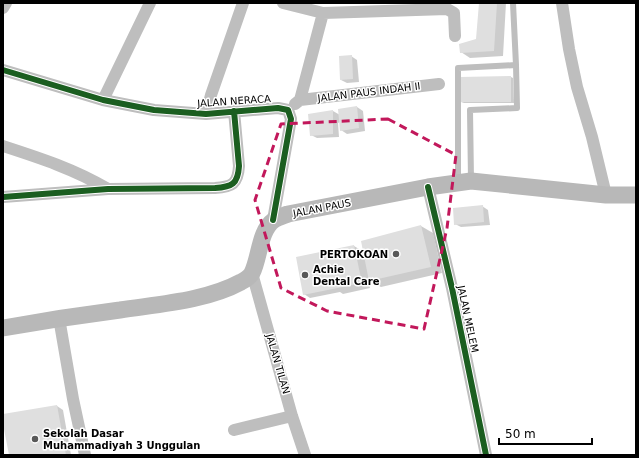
<svg xmlns="http://www.w3.org/2000/svg" width="639" height="458" viewBox="0 0 639 458" font-family="'DejaVu Sans',sans-serif">
	<rect width="100%" height="100%" fill="#fff"/>
	<!-- shadow -->
	<path fill="#0003" d="M480,3H506L503,56L470,58L461,52L477,40Z
		M351,56L357,60L359,82L347,83L341,80Z
		M511,77L513,78L514,103H464L461,102Z
		M357,107L363,111L365,131L347,134L341,130L340,122L338,123L339,137L317,138L311,135L333,111L340,115Z
		M482,206L488,210L490,225L461,227L455,224Z
		M421,226L433,233L442,273L381,287L368,280L370,288L343,294L340,292L310,298L304,294L354,246L364,252Z
		M57,406L63,410L71,455H10L3,415Z"/>
	<!-- building -->
	<path fill="#dfdfdf" d="M479,3H497L494,51L460,53L459,44L476,39Z
		M352,55L353,79L340,80L339,56Z
		M511,76V102H461L460,77Z
		M357,106L359,128L340,131L338,109Z
		M333,110V134L310,136L308,114Z
		M483,205L484,222L454,225L453,208Z
		M421,225L431,267L369,281L361,241Z
		M354,245L362,283L303,295L296,257Z
		M57,405L66,455H9L3,424V414Z"/>
	<g fill="none" stroke-linecap="round" stroke-linejoin="round">
		<!-- service -->
		<path stroke="#bebebe" stroke-width="6" d="M513,3L516,65
			M458,181V68L516,65L517,108L470,110L471,180"/>
		<!-- minor -->
		<path stroke="#bebebe" stroke-width="12" d="M283,3L323,13L447,9L454,13L455,36
			M562,3L569,49L577,87L592,137L606,195
			M3,8L6,3
			M3,70L103,100L154,110L206,114L278,108L288,110L291,119L273,220
			M103,100L150,3
			M300,100L439,84
			M295,104L300,100L323,13
			M206,114L211,95L243,3
			M3,146C40,158 74,169 108,189
			M428,187L452,288L486,455
			M3,197L108,189L215,188C232,187 238,184 239,166L234,111
			M252,273L292,416L305,455
			M59,318L73,399L85,455
			M234,430L292,416"/>
		<!-- secondary -->
		<path stroke="#b8b8b8" stroke-width="17" d="M3,328C42,321 81,315 120,310C159,304 206,301 241,282C245,280 250,277 252,273C260,257 259,231 274,220C278,217 283,216 288,214L428,187L471,181L606,195H636"/>
		<!-- cycleway casing -->
		<g stroke="#fff" stroke-width="8">
			<path id="cycleway" d="M3,70L103,100L154,110L206,114L278,108L288,110L291,119L273,220
				M428,187L452,288L486,455
				M3,197L108,189L215,188C232,187 238,184 239,166L234,111"/>
		</g>
		<!-- cycleway -->
		<use href="#cycleway" stroke="#1b5e20" stroke-width="6"/>
	</g>
	<!-- marked area -->
	<path fill="none" stroke="#c2185b" stroke-width="3" stroke-dasharray="8 5" stroke-linejoin="round" d="M388,119L456,155L447,228L424,329L327,311L281,288L255,200L281,124Z"/>
	<!-- markers -->
	<g fill="#595959" stroke="#fff" stroke-width="1.5">
		<circle cx="396" cy="254" r="4"/>
		<circle cx="305" cy="275" r="4"/>
		<circle cx="35" cy="439" r="4"/>
	</g>
	<g text-anchor="middle" dominant-baseline="central" stroke-width="3" stroke-linejoin="round" paint-order="stroke">
		<!-- street labels -->
		<g font-size="10" fill="#000" stroke="#fff">
			<text transform="translate(369 92) rotate(-7)">JALAN PAUS INDAH II</text>
			<text transform="translate(234 101) rotate(-4)">JALAN NERACA</text>
			<text transform="translate(322 208) rotate(-11)">JALAN PAUS</text>
			<text transform="translate(468 319) rotate(78)">JALAN MELEM</text>
			<text transform="translate(278 364) rotate(74)">JALAN TILAN</text>
		</g>
		<!-- poi labels -->
		<g font-size="10" font-weight="bold" fill="#000" stroke="#fff" text-anchor="start">
			<text x="388" y="254" text-anchor="end">PERTOKOAN</text>
			<text x="313" y="269">Achie<tspan x="313" dy="12">Dental Care</tspan></text>
			<text x="43" y="433">Sekolah Dasar<tspan x="43" dy="12">Muhammadiyah 3 Unggulan</tspan></text>
		</g>
	</g>
	<!-- border -->
	<rect width="639" height="458" fill="none" stroke="#000000" stroke-width="8"/>
	<!-- scale -->
	<path d="M499 438v6h93v-6" fill="none" stroke="#000000" stroke-width="2"/>
	<text x="505" y="438" font-size="12" fill="#000000" stroke="#ffffff" stroke-width="3" paint-order="stroke">50 m</text>
</svg>
